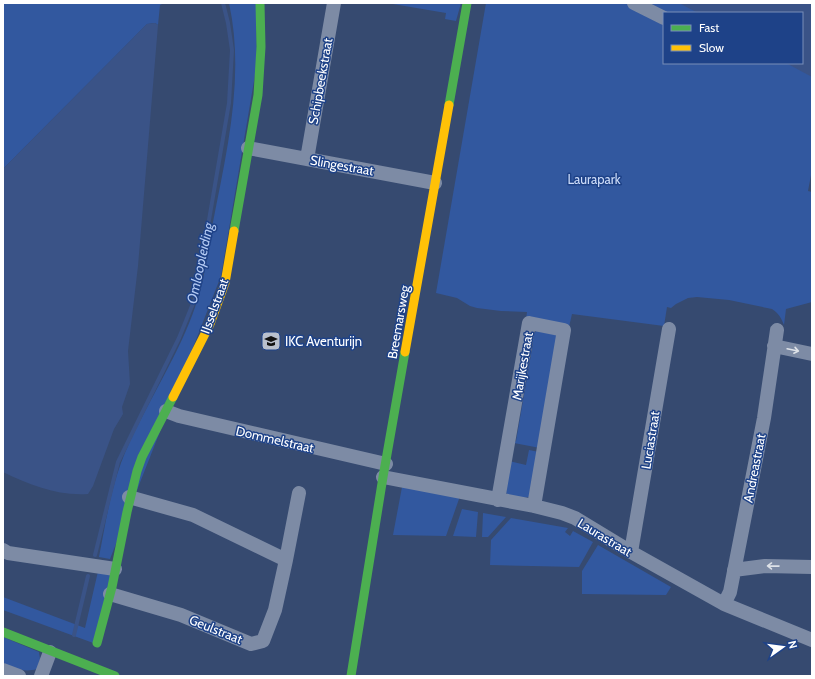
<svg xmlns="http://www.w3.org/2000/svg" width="815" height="679" viewBox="0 0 815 679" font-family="Cabin,sans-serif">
	<rect width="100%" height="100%" fill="#364a70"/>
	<!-- green -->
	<path fill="#32589f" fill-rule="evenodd" d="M3,3H164L160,5L158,25L155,23L147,24L3,169Z
		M229,3H256L257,63L221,276L110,559L99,557C105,526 110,493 121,463C141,411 174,365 193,313C204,284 208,252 213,222C227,150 245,76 229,3Z
		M387,3H461L456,21L445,19L446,13Z
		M486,3H812V170L808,191L812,192V302L786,309L784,325C781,317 778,313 772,309L729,300L697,297L688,298L676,304L671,308L667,307L664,326L572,314L569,327L526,320L527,312L501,311L477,308L470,306L457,298L436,293ZM664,13H802V63H664Z
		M536,331L551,332L557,336L540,448L514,443L516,441L533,343L530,339Z
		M529,450L539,452L529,497C523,499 510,497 506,493L509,461L526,465Z
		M402,487L459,497V499L446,536L393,535Z
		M462,509L478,512L476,537L453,536Z
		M483,513L506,517L488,537H482Z
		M511,518L568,528L565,532L570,536L573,531L593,542L579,567L490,565L491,540Z
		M598,545L671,587L666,595L582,594V571Z
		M99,567L114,570L96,644L3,610V597L85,628Z
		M3,637L39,652L40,659L37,669C24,673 14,668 3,663Z"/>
	<!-- water -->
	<path fill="#3a5387" d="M679,3H812V77L786,63H802V13H698Z
		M155,23L158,25L138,266L128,351L130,384L122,407L123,414L114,429L93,486L88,494C57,496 30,485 3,472V169L147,24Z"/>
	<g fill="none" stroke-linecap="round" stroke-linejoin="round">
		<!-- stream -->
		<path stroke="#3a5387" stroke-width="4" d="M95,555L118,462L179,338L196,296L229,103L232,50L228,23L223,3
			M74,635L88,576"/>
		<!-- street -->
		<path stroke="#7d8ba5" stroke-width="14" d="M634,3L664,18
			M248,148L435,183
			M307,159L334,3
			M774,346L812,354
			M166,411L179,416L386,464
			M383,477L534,506L562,513L575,518L631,552L724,604L812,640
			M129,497L193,515L286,560
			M498,500L529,323L564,330L534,506
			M3,550L8,553L115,569
			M631,552L669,329
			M734,570L765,566L812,567
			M110,594L181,615L251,644L263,641L275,610L286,560L299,493
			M724,604L730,592L764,418L777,330
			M3,670L19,676
			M41,676L50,652"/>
		<!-- fast -->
		<path stroke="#4caf50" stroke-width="9" d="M449,105L467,3
			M234,231L258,95L261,47L260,3
			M3,632L115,676
			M97,643L112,587L127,512L137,471L142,457L173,397
			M351,676L383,477L405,352"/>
		<!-- slow -->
		<path stroke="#ffc107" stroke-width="9" d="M405,352L449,105
			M173,397L210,324L225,283L234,231"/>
	</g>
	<!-- one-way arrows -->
	<defs><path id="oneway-shaft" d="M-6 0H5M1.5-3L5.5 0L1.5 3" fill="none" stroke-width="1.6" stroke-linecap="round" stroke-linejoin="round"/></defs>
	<g stroke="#dee2e8">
		<use href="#oneway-shaft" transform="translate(793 350) rotate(12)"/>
		<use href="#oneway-shaft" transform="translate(773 566) rotate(-179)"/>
	</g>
	<!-- icons -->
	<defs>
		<g id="school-square" transform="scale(1)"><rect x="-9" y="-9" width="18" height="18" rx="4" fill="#b9c0cd" stroke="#1e4288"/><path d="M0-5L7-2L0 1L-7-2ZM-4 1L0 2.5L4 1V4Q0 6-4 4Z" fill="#111"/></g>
	</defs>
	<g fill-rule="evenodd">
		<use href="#school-square" x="271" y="341"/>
	</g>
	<g text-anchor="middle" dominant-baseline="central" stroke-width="3" stroke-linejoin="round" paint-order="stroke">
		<!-- street labels -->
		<g font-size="13" fill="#fff" stroke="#1e4288">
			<text transform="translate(320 81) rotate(-80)">Schipbeekstraat</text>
			<text transform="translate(342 165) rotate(10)">Slingestraat</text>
			<text transform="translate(214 306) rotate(-70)">IJsselstraat</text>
			<text transform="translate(398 322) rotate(-80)">Breemarsweg</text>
			<text transform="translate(522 366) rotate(-80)">Marijkestraat</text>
			<text transform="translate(275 439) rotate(13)">Dommelstraat</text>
			<text transform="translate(650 440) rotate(-81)">Luciastraat</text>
			<text transform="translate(754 468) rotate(-79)">Andreastraat</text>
			<text transform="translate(605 537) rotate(31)">Laurastraat</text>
			<text transform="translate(216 629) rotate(22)">Geulstraat</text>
		</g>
		<!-- park labels -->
		<g font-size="13" fill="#cddcf8" stroke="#1e4288">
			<text x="594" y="179">Laurapark</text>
		</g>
		<!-- poi labels -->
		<g font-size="13" fill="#fff" stroke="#1e4288" text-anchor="start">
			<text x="285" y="341">IKC Aventurijn</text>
		</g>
		<!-- water labels -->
		<g font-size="14" font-style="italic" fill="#b4caf3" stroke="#1e4288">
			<text transform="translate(200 263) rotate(-78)">Omloopleiding</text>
		</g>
	</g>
	<!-- border -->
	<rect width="815" height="679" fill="none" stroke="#ffffff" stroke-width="8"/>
	<!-- legend -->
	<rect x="663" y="12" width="140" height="52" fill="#1e4288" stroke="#788eb8"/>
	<rect x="671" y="25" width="20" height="6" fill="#4caf50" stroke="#788eb8"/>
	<text x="699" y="32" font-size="12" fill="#ffffff">Fast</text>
	<rect x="671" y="45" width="20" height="6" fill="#ffc107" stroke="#788eb8"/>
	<text x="699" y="52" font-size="12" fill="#ffffff">Slow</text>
	<!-- north arrow -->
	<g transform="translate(783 647) rotate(76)" stroke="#1e4288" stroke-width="3" paint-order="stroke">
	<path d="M0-3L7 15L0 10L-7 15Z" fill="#ffffff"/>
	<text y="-6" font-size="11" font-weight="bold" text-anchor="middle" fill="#ffffff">N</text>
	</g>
</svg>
